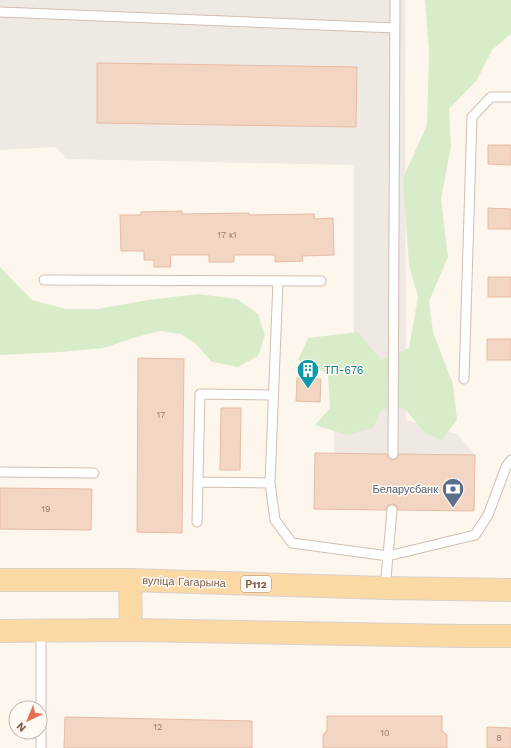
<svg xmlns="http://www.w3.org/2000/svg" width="511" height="748" viewBox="0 0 511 748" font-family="'Work Sans',sans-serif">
	<rect width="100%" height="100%" fill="#fdf6ec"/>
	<!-- industrial -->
	<path fill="#efe9e4" d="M0,0H405L406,420L457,434L475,455L334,453L332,357L354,353V165L66,159L56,147L0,150Z"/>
	<!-- green -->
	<path fill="#d8ecc9" d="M425,0H511V34L492,50L477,80L449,109L451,146L441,199L448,257L429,301L433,332L453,384L457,420L442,440L425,433L404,408L382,409L373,428L347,435L315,425L330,408L328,374L298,360L308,338L358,332L381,360L409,348L418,297L409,265L403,178L427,125L429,52Z
		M0,267L32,300L66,309H97L148,300L198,294L237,299L258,314L265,335L258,356L238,367L212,362L196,344L181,334L160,331L136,337L104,348L61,352L0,355Z"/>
	<!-- building -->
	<path fill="#f3d5c3" stroke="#e6bba3" d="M97,63L357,67L356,127L97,123Z
		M488,145H511V165L488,164Z
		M488,208L511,209V229H488Z
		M182,211V214L249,213V215L314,214L315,219L333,218L334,255L302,256L303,261L275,262V255H234V262H209V255H170L171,267H154V260H144V251H121L120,215H141V212Z
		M488,277H511V297H488Z
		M487,339H511V360H487Z
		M138,358L184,359L182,533L137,532Z
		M297,378L321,379L320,402L296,401Z
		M221,408H241L240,470H220Z
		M315,453L387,454L388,457L393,460L396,459L399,454L475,455L474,511L398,510L396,505L392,504L387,506L386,510L314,509Z
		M0,488L92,489L91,530L0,529Z
		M327,716H442V731L447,735V748H323V735L327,730Z
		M65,717L252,721V748H64Z
		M487,727L511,728V748H487Z"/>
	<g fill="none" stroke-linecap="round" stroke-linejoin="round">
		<!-- lane casing -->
		<g stroke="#d1beb0" stroke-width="11">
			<path id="lane" d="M0,12L395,28
				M44,280L321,281
				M278,281L270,483L275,520L292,543L388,556L392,510
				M464,379L472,117L491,97H511
				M393,454L395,0
				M0,472L94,473
				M198,482L270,483
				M197,522L200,394L273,395
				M385,588L388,556L475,535L488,515L506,467L511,460
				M41,631V748"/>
		</g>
		<!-- primary casing -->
		<g stroke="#dad1cd" stroke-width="24">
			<path id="primary" d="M0,580H130L385,588L511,590
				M130,580L131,630
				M0,631L131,630L461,636H511"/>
		</g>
		<!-- lane -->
		<use href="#lane" stroke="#fff" stroke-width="9"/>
		<!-- primary -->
		<use href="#primary" stroke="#fbd9a5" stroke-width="22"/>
	</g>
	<!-- icons -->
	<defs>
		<g id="building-pin" transform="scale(1.15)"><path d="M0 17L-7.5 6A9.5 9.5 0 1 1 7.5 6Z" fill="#0f9aa8" stroke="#fffaf3"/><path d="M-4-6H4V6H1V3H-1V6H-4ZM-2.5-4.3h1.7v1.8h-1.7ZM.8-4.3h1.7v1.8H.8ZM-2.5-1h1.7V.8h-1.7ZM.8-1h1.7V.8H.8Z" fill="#fff"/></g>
		<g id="bank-pin" transform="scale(1.15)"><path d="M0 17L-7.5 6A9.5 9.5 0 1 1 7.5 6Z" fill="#5c6f8a" stroke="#fffaf3"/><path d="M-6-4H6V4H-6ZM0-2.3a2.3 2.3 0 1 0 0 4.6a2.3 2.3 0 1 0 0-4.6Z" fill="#fff"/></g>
	</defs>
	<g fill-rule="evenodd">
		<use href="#building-pin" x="308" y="370"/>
		<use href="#bank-pin" x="453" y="489"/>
	</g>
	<g text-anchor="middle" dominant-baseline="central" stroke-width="3" stroke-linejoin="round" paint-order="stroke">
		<!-- number labels -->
		<g font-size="9" fill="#987a6a">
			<text x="227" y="235">17 к1</text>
			<text x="161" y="415">17</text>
			<text x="46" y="509">19</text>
			<text x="158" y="727">12</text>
			<text x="385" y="733">10</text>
			<text x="499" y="738">8</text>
		</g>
		<!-- shield labels -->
		<rect fill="#fffaf3" stroke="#a28b7f" stroke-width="1" x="241" y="576" width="30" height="16" rx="3"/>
		<g font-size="10" font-weight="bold" fill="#7a5c4d">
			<text x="256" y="584">Р112</text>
		</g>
		<!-- culture labels -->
		<g font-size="11" fill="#0d838f" stroke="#fffaf3" text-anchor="start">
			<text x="324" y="370">ТП-676</text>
		</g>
		<!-- service labels -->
		<g font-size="11" fill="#4e5e75" stroke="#fffaf3" text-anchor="end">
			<text x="438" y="489">Беларусбанк</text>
		</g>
		<!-- street labels -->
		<g font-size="11" fill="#7a5c4d" stroke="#fffaf3">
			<text transform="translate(184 582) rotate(2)">вуліца Гагарына</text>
		</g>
	</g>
	<!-- north arrow -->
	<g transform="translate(28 720) rotate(224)"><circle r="19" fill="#fffaf3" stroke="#cabbb1"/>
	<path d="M0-3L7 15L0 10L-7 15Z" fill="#e76f51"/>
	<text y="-6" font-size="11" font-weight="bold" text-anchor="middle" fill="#7a5c4d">N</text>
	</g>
</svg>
